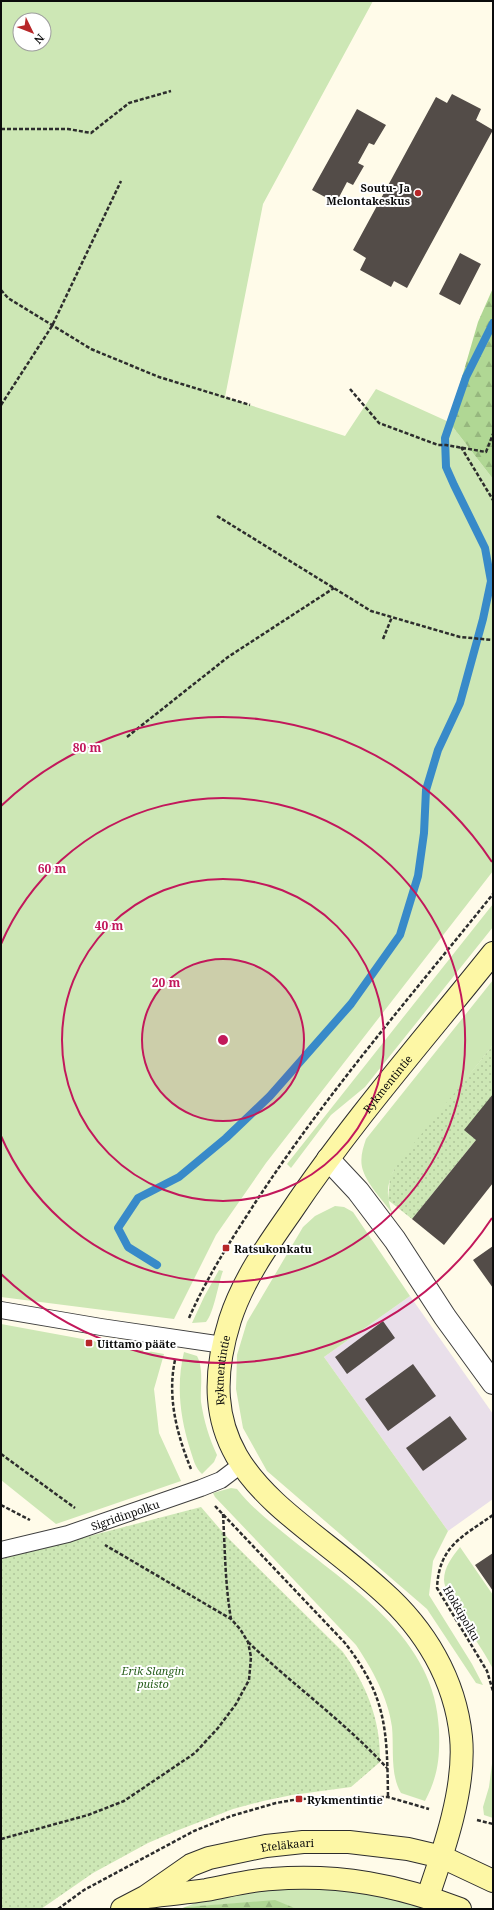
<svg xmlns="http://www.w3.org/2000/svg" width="494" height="1910" viewBox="0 0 494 1910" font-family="'Noto Serif',serif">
	<defs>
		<pattern id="forest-firs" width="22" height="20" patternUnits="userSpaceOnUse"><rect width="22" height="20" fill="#b0d794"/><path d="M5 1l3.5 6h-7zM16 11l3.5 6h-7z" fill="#96b77e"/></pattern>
		<pattern id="park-dots" width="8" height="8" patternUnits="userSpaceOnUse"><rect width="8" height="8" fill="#cde7b5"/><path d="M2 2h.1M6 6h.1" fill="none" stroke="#afc59a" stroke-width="1.8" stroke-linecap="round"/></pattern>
	</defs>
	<rect width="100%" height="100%" fill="#fffbe9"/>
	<!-- industrial -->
	<path fill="#e9dfea" d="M410,1296L493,1414V1499L448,1531L324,1357Z"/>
	<!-- grass -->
	<path fill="#cde7b5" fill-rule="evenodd" d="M1,1H373L263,204L225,397L345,436L376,389L449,422L493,479V871L266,1163L216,1235L174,1319L1,1297ZM20,20H44V44H20Z
		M493,904V927L365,1087L331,1115L291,1168L287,1164Z
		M493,980V1045L394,1170C386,1185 386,1199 393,1214C384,1202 365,1182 362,1167C360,1157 363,1148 366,1139Z
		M335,1206L344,1207L353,1212L410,1296L324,1357L448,1531L433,1561L429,1595L472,1664L483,1685L476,1683L427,1609L267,1471L243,1428L236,1389L237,1355L247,1322L303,1227L315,1216Z
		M219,1270L223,1271C218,1284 214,1313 206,1322L192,1323L204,1297Z
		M1,1324L164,1354L154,1389L159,1433L181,1481L56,1524L1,1480Z
		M184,1352L197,1356C204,1369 200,1388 201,1402C204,1421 209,1438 217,1455L214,1462L202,1474C195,1468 193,1458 190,1449C180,1417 176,1385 184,1352Z
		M231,1488L237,1489C251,1507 268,1520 285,1534C350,1587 436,1638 439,1730C440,1758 438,1776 425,1801L401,1793C390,1775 394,1748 392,1727C388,1697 372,1669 356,1645L215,1497L213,1493Z
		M460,1547L493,1595V1669C484,1649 444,1597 444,1580C444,1567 452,1557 460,1547Z
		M493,1756V1818L484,1815L483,1807L489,1787Z
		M290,1887L374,1892L435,1909H297L275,1901L185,1907C219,1893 254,1890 290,1887Z"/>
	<!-- forest -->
	<path fill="url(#forest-firs)" d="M493,288V479L449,422L478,322Z
		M275,1900L297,1909H180L185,1907Z"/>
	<!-- park -->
	<path fill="url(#park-dots)" d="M493,1045V1094L476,1140L412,1219L388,1200L390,1177L398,1163Z
		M201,1507L226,1536L343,1652C367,1686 381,1721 380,1762L351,1787L292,1795L263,1801L233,1809L176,1831L148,1843L93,1873L41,1909H1V1559Z"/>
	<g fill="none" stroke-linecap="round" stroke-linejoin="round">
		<!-- stream -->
		<path stroke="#388ac9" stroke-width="8" d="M157,1265L128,1247L118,1228L138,1198L179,1177L226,1138L270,1096L351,1004L400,935L418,876L424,833L426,790L438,750L460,703L483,619L491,581L485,548L454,485L446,467L445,438L466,377L493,323"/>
	</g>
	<!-- building -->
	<path fill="#534c48" d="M452,94L481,109L476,120L493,130L407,288L394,281L391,287L360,270L366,258L353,250L436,97L447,103Z
		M357,109L386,125L374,145L369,143L358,163L364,166L353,185L347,182L336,203L312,190Z
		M460,253L481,264L460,305L439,294Z
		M493,1094V1183L444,1245L412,1219L476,1140L464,1130Z
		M493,1246V1288L473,1260Z
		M383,1321L395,1338L347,1374L335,1357Z
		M413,1364L436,1396L388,1431L365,1399Z
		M450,1416L467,1439L423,1471L406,1448Z
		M493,1553V1591L475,1565Z"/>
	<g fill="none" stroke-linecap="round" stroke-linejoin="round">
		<!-- lane casing -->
		<g stroke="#3e3e3e" stroke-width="18">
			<g id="lane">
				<path d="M1,1310L101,1327L223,1345"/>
				<path id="s1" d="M1,1550L68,1534L201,1488L221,1480L242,1464"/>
			</g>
		</g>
		<!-- street casing -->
		<g stroke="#3e3e3e" stroke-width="24">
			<path id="street" d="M328,1159L358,1191L395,1240L445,1317L493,1383"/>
		</g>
		<!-- secondary casing -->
		<g stroke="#2d2d2d" stroke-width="24">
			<g id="secondary">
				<path id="s2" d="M428,1896C444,1850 466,1787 461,1737C455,1679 425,1629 382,1591C290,1507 183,1470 230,1320C243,1280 267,1246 291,1212C352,1121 425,1038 493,953"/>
				<path d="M148,1897C167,1894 187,1893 206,1890C228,1886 250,1880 272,1879C341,1874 397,1885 460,1909"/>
				<path id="s3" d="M122,1909L145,1897L191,1865L209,1858L266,1846L303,1842H349L408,1849L442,1857L493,1881"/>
			</g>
		</g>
		<!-- path -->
		<path stroke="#2d2d2d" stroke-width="2.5" stroke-dasharray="4 2" stroke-linecap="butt" d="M1,129H68L91,133L129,103L171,91
			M1,290L8,298L91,349L159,377L250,405
			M350,389L379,423L438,445H446L486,452L493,434
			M1,405L52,326L121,181
			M461,447L493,500
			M217,516L371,611L460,637L493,640
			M383,639L392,617
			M127,737L228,657L334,588
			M189,1318C207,1277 231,1240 255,1203C326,1094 412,995 493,894
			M175,1360C167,1397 177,1435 191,1469
			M1,1454L75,1508
			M1,1505L30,1520
			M215,1506L345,1643C387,1697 387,1731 388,1797
			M223,1514C225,1549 225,1584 231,1619
			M493,1515C462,1537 439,1546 437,1588L487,1671L493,1691
			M248,1642C293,1685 345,1722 387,1768
			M477,1820L493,1824
			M1,1839L88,1815L124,1801L195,1753L218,1728L236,1704L249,1680L251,1657L248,1642L240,1629L231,1619L105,1545
			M58,1909L84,1890L194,1831L231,1816L276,1803L299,1799L388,1797L429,1809"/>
		<!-- lane -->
		<use href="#lane" stroke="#fff" stroke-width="16"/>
		<!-- street -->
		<use href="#street" stroke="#fff" stroke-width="22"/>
		<!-- secondary -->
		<use href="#secondary" stroke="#fdf7a5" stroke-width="22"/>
	</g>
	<!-- distance rings -->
	<circle cx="223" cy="1040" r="81" fill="#c2185b" fill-opacity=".12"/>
	<g fill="none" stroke="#c2185b" stroke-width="2">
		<circle cx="223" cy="1040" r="81"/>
		<circle cx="223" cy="1040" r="161"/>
		<path d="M1 944A242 242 0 1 1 1 1136"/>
		<path d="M492 1218A322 322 0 0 1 1 1274M1 806A322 322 0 0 1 492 862"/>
	</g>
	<!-- markers -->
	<g fill="#b72729" stroke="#fff" stroke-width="1.5">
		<circle cx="418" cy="193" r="4"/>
		<rect x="222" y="1244" width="8" height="8" rx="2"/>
		<rect x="85" y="1339" width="8" height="8" rx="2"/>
		<rect x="295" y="1795" width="8" height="8" rx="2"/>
	</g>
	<g text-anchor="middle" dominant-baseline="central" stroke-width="4" stroke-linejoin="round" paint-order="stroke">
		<!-- poi labels -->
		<g font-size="11" font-weight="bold" fill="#0b0b0b" stroke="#fff" text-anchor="start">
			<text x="410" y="187" text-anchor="end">Soutu- Ja<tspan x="410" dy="13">Melontakeskus</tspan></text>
			<text x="234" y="1248">Ratsukonkatu</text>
			<text x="97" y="1343">Uittamo pääte</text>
			<text x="307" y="1799">Rykmentintie</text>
		</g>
		<!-- street labels -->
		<g font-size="11" fill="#0b0b0b" stroke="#fff">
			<text stroke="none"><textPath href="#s2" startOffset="958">Rykmentintie</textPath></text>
			<text stroke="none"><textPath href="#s2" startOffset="622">Rykmentintie</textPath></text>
			<text stroke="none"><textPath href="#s1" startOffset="129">Sigridinpolku</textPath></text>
			<text transform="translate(462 1613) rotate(60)">Hokkipolku</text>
			<text stroke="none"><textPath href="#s3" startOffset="181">Eteläkaari</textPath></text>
		</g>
		<!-- park labels -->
		<g font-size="11" font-style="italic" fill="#29601e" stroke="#fff">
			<text x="153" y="1670">Erik Slangin<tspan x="153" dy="13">puisto</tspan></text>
		</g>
	</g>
	<circle cx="223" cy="1040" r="6" fill="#c2185b" stroke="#fff" stroke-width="2"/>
	<g font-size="12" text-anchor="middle" font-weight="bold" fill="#c2185b" stroke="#fff" stroke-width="4" stroke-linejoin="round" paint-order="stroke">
		<text x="87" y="752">80 m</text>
		<text x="52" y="873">60 m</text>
		<text x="109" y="930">40 m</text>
		<text x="166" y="987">20 m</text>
	</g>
	<!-- border -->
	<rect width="494" height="1910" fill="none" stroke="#0b0b0b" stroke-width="4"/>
	<!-- north arrow -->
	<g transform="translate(32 32) rotate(133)"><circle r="19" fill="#ffffff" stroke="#9d9d9d"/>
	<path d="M0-3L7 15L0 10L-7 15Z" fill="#b72729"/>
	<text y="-6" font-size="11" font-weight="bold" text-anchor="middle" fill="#0b0b0b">N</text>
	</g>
</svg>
